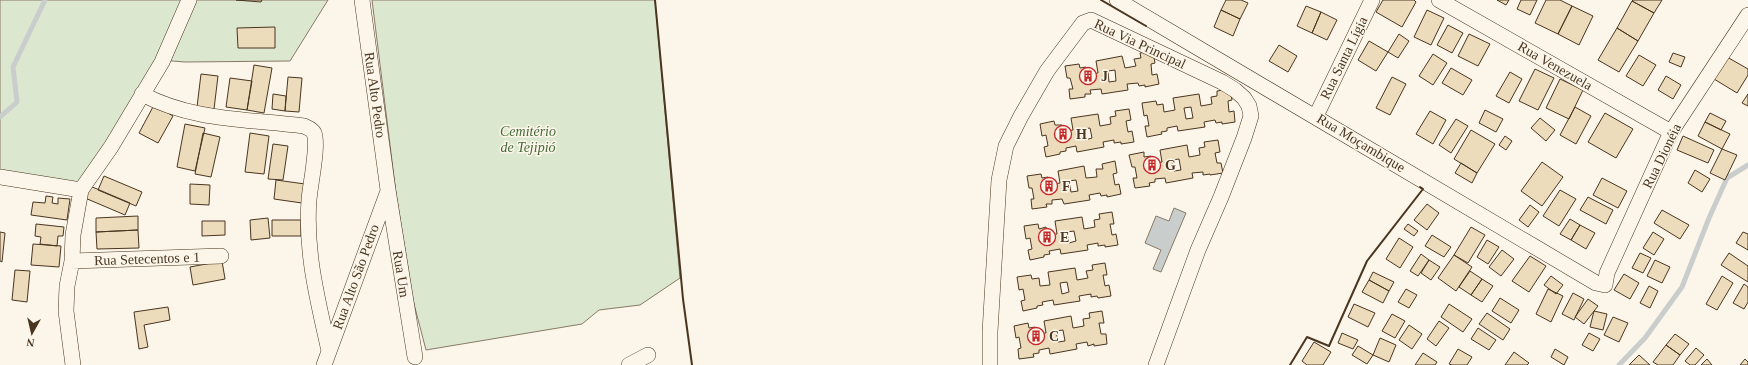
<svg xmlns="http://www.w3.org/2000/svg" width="1748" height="365" viewBox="0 0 1748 365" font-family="Georgia,serif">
	<rect width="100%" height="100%" fill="#fbf6e9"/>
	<!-- green -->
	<path fill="#dce7d0" stroke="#887966" d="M0,0H328L290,61L185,62L160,60L74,195L0,182Z
		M372,0H655L680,278L640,305L599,310L582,324L426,350L413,300L396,193Z"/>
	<!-- water -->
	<path fill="#c9cecd" stroke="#887966" d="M1174,208L1186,213L1161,272L1153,269L1161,250L1145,243L1156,216L1169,221Z"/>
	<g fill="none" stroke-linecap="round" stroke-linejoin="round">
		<!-- stream -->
		<path stroke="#c9cecd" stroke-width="5" d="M0,117L17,102L13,67L45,0
			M1619,365L1645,338L1682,287L1709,218L1727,178L1748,165"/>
	</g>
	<!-- building -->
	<path fill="#ecdcbc" stroke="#4a3520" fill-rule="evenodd" d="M236,0H262L261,2Z
		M1226,0H1241L1248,3L1240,19L1221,10Z
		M1383,0H1414L1416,2L1402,27L1376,12Z
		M1497,0H1509L1506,5Z
		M1521,0H1537L1530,15L1517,9Z
		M1546,0H1560L1572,6L1558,34L1535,23Z
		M1633,0H1662L1654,13L1632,1Z
		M1632,1L1654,13L1638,41L1617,28Z
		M1306,6L1321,12L1312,33L1297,26Z
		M1572,6L1593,16L1579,45L1558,34Z
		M1221,10L1240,19L1233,36L1214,27Z
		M1427,10L1444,18L1431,45L1414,37Z
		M1321,12L1337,20L1327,40L1312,33Z
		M1448,25L1463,33L1452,53L1437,45Z
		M275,27V48H238L237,28Z
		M1617,28L1638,41L1619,72L1598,60Z
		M1399,34L1409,41L1398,58L1388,52Z
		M1469,34L1490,44L1478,66L1458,56Z
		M1369,41L1388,52L1376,71L1358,60Z
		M1279,45L1297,56L1288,72L1269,61Z
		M1153,51L1155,63L1151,64L1152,75L1157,74L1159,84L1145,87V85L1139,86L1138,83L1127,84L1128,90L1102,94L1101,89L1090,90L1091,94H1085V97L1070,99L1069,89H1073L1070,78H1067L1065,66L1079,64L1080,68L1086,67L1088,75L1098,73L1096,61L1122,56L1125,68L1136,66L1134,59L1141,58L1140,53ZM1115,70L1116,81L1109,82L1108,71Z
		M1673,53L1685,57L1681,67L1669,62Z
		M1433,54L1447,63L1433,85L1419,76Z
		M1639,55L1656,65L1643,86L1626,76Z
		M1727,57L1748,69V75L1737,93L1714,79Z
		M254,65L272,68L264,113L247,110Z
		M1451,68L1472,80L1463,95L1442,83Z
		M1535,69L1554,78L1538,110L1519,101Z
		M1510,72L1522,79L1509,103L1496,96Z
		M201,74L218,76L214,109L197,107Z
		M1666,76L1681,85L1673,99L1658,90Z
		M288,77L302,78L299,112L285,111Z
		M1392,77L1406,84L1390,115L1376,108Z
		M230,78L252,81L247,110L226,107Z
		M1560,79L1583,90L1569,119L1546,108Z
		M1230,89L1232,100L1228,101L1229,112L1234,111L1235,122L1222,124V122L1216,123L1215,120L1204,122L1205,127L1178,131L1177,126L1167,128V131L1161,132L1162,134L1147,137L1145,126H1149L1147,115L1144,116L1142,103L1156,101L1157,105L1163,104L1164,112L1175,110L1173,98L1199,94L1201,106L1212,104L1211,97L1217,96V91ZM1191,107L1193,118L1186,119L1184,108Z
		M273,94L286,96L285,111L272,109Z
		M1748,94V106L1742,103Z
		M154,105L173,116L158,143L139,133Z
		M1575,107L1591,116L1576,144L1560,135Z
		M1129,109L1131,120L1126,121L1128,132L1132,131L1134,142L1121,144V142L1114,143V140L1103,142L1104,147L1077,152L1076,146L1066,148V151L1060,152V154L1046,157L1044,147L1048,146L1046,135L1042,136L1040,124L1054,121L1055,125H1062L1063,132L1073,130L1071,118L1098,114L1100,126L1111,124L1110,117L1116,116L1115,111ZM1090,128L1092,138L1085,140L1083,129Z
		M1485,110L1503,119L1496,132L1479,123Z
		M1430,111L1446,120L1433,144L1416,134Z
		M1605,113L1633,129L1616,158L1588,142Z
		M1710,113L1726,121L1721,130L1705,122Z
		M1540,118L1555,130L1546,141L1531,128Z
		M1456,119L1468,126L1451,153L1439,145Z
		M1705,122L1730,134L1722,149L1698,136Z
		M185,124L205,128L195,171L177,167Z
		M1471,130L1495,144L1477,173L1454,159Z
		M203,133L220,137L211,177L195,174Z
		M250,133L269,136L264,174L245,172Z
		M1505,136L1512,141L1506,150L1499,145Z
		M1683,136L1714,150L1708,163L1677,150Z
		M1218,140L1220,152L1215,153L1217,163H1221L1223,173L1210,175V174L1203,175V172L1192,173L1193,178L1166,183L1165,178L1155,179V182L1149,183L1150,186L1135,188L1133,178H1137L1135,167H1132L1129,155L1144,152V157L1151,156L1152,164L1162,162L1160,150L1187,145L1189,157L1200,155L1199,148L1205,147L1204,142ZM1179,159L1181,170L1174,171L1172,160Z
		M273,144L288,146L283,180L268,179Z
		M1722,149L1737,155L1725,180L1710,173Z
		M1115,161L1117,173L1113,174L1115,185L1119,184L1121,194L1107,197V195L1101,196L1100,193L1089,195L1090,200L1064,204L1062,199L1052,200V204H1046L1047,207L1032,209L1031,199H1034L1032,188H1029L1027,176L1041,174L1042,178L1048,177L1049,185L1060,183L1058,171L1084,166L1086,178L1097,177L1096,169H1103L1102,164ZM1076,180L1078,191L1071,192L1069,181Z
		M1542,162L1563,177L1542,206L1521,191Z
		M1461,163L1477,173L1472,183L1455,173Z
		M1695,170L1710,179L1702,192L1688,183Z
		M104,176L142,192L136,206L98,190Z
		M1602,178L1627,191L1618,208L1593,195Z
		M276,180L305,184L302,203L274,199Z
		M190,184L210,185L209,205L190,204Z
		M90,186L130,203L125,215L85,198Z
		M1560,190L1576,199L1559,226L1543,216Z
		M46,196L53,197L52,203L58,204V198L70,199L67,220L31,215L33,202L45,203Z
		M1588,197L1613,210L1606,224L1580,210Z
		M1427,204L1439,213L1427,230L1414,220Z
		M1530,205L1539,212L1528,227L1519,220Z
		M1662,210L1689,225L1680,239L1654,223Z
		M1112,212L1114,224H1110L1112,235L1116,234L1118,245L1105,247V245L1098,246V243L1087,245L1088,250L1061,254L1060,249L1049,251L1050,254L1044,255V257L1030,260L1028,250L1032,249L1030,238L1026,239L1024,226L1038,224L1039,229L1046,227L1047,235L1057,234L1055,221L1082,217L1084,229L1095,227L1094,220L1100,219L1099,214ZM1074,231L1076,241L1069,243L1067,232Z
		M138,216V230L96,232V218Z
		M268,218L270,238L251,240L250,220Z
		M1570,219L1580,225L1571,240L1560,234Z
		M272,220H301V236H272Z
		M202,221H225V235L202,236Z
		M36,224L64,227L63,236H58L57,246L40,244L41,237L35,236Z
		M1408,224L1418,231L1414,236L1404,229Z
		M1580,225L1595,233L1586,249L1571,240Z
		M1471,227L1485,235L1468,263L1454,255Z
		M138,230L139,248L97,249L96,232Z
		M0,232L5,233L2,262L0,261Z
		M1653,232L1664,239L1654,255L1643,248Z
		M1743,232L1748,234V250L1736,243Z
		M1432,235L1451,247L1444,257L1425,246Z
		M1399,238L1413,247L1400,268L1386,259Z
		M1487,240L1499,247L1488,264L1477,257Z
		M33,244L61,246L59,267L31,265Z
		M1502,250L1514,259L1501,276L1489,267Z
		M1640,253L1651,258L1643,273L1632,268Z
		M1729,253L1748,266V282L1721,265Z
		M1421,254L1429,260L1418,276L1410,271Z
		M1454,255L1472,267L1456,291L1438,278Z
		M1530,256L1546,266L1529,292L1512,281Z
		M1429,260L1440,267L1431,280L1421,273Z
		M1655,260L1670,267L1662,283L1647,276Z
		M222,261L225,279L193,285L190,267Z
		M1105,263L1107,275H1103L1105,286L1109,285L1111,296L1098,298L1097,296L1091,297V294L1079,296L1080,301L1054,305L1053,300L1042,302L1043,305L1037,306V308L1023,311L1021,301L1025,300L1023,289L1019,290L1017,277L1031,275L1032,279L1039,278L1040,286L1050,285L1048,272L1075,268L1077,280L1088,278L1086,271L1093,270L1092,265ZM1067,282L1069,292L1062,294L1060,283Z
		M15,270L30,271L27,302L12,300Z
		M1470,271L1482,279L1471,295L1459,287Z
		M1373,272L1394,282L1389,291L1369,280Z
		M1624,274L1639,283L1630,299L1614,290Z
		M1551,276L1563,285L1556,294L1544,285Z
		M1722,276L1733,283L1717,310L1706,304Z
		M1482,279L1493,286L1482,302L1471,295Z
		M1369,280L1389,291L1383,303L1362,292Z
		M1744,284L1748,287V302L1744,309L1733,303Z
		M1649,286L1658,291L1650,308L1640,303Z
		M1406,289L1417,295L1409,308L1398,302Z
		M1548,289L1563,296L1551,322L1536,314Z
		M1573,293L1584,299L1574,320L1562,314Z
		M1500,298L1519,310L1511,323L1492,311Z
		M1588,299L1598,306L1584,324L1575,317Z
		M1354,304L1375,313L1368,327L1348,317Z
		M1449,304L1472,319L1463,332L1441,317Z
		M168,307L170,320L144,325L148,347L139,349L134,312Z
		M1102,311L1104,323H1099L1101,334H1106L1107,344L1094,346V344L1088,346L1087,342L1076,344L1077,349L1050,354L1049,348L1039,350V353L1033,354L1034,357L1019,359L1018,349L1021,348L1019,337L1016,338L1014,326L1028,323L1029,328L1035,327L1036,334L1046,333L1044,321L1071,316L1073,328L1084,326L1083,319L1090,318L1089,313ZM1063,330L1065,341L1058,342L1056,331Z
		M1594,311L1607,314L1603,330L1590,327Z
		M1487,313L1510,329L1503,340L1479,324Z
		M1392,314L1405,321L1395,338L1382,331Z
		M1613,317L1628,323L1619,342L1604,335Z
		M1439,321L1449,328L1436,346L1427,339Z
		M1409,325L1422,334L1412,349L1399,340Z
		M1478,328L1496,340L1489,350L1471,339Z
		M1342,333L1358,340L1353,349L1338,343Z
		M1589,333L1600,339L1593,351L1582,345Z
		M1675,334L1689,344L1680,355L1666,345Z
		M1380,338L1396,345L1389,362L1373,355Z
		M1314,342L1331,352L1323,365H1307L1302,361Z
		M1666,345L1680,355L1673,365H1658L1653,362Z
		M1358,346L1373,355L1367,364L1352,355Z
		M1696,348L1704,355L1695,365H1690L1685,361Z
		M1458,349L1472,357L1467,365H1452L1449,364Z
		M1555,349L1568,357L1564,365L1551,357Z
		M1514,352L1529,363L1527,365H1505Z
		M1423,353L1437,362L1435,365H1415Z
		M1639,355L1650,365H1629Z
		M1707,359L1712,365H1701Z
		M1745,359L1748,362V365H1740Z"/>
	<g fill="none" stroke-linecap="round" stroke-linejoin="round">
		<!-- street casing -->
		<g stroke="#4a3520" stroke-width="16">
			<path id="street" d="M362,0L388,190L415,357
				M1117,0L1535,247L1596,283L1605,285L1607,273L1671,132L1748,15
				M1439,0L1671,132
				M142,94C192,121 249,119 304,126C308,128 312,129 314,133C319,145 310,185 309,200C305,252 318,301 329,351
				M1316,116L1372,0
				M0,177L81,190
				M72,261L221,256
				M73,365L66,311L67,286L72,261L73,235L81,190L111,147L162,62L189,0
				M324,365L388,191
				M629,365L648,355
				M990,365V332L999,180L1006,146L1021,116L1047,71L1083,23L1091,20L1222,82L1235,90L1244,98L1249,106L1251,116L1244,138L1221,197L1198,250L1156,365"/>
		</g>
		<!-- street -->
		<use href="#street" stroke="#fbf6e9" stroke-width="15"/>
		<!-- wall -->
		<path stroke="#4a3520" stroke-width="2" d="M655,0L683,299L692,365
			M1101,0L1146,26
			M1290,365L1307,337L1329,346L1367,261L1423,189L1420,187"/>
	</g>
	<!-- icons -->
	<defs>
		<g id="building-ring" transform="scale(0.9)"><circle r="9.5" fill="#fbf6e9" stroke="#c62828" stroke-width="1.5"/><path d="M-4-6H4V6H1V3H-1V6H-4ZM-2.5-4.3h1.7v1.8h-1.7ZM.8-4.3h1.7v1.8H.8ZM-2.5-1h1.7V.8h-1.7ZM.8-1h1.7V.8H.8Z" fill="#c62828"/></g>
	</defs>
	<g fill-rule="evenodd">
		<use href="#building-ring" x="1088" y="76"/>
		<use href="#building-ring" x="1063" y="134"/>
		<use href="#building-ring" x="1152" y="165"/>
		<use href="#building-ring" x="1049" y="186"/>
		<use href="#building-ring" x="1047" y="237"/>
		<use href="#building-ring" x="1036" y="336"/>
	</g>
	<g text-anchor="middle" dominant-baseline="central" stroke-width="3" stroke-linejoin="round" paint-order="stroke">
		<!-- street labels -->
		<g font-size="14" fill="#4a3520" stroke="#fbf6e9">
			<text transform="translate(1140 44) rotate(25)">Rua Via Principal</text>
			<text transform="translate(1344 58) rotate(-64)">Rua Santa Lígia</text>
			<text transform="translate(1555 66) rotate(30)">Rua Venezuela</text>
			<text transform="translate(375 95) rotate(82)">Rua Alto Pedro</text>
			<text transform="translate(1361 143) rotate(31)">Rua Moçambique</text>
			<text transform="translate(1662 156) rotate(-64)">Rua Dionéia</text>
			<text transform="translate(147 259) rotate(-2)">Rua Setecentos e 1</text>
			<text transform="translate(401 274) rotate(81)">Rua Um</text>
			<text transform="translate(356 277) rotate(-70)">Rua Alto São Pedro</text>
		</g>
		<!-- poi labels -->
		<g font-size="14" font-weight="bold" fill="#4a3520" stroke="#fbf6e9" text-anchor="start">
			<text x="1101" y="76">J</text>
			<text x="1076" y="134">H</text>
			<text x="1165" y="165">G</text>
			<text x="1062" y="186">F</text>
			<text x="1060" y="237">E</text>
			<text x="1049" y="336">C</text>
		</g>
		<!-- park labels -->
		<g font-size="14" font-style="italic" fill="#436837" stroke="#fbf6e9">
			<text x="528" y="131">Cemitério<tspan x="528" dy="16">de Tejipió</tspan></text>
		</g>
	</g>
	<!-- north arrow -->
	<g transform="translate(32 333) rotate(188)" stroke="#fbf6e9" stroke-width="3" paint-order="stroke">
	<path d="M0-3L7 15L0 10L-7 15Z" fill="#4a3520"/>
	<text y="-6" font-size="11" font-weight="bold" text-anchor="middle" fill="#4a3520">N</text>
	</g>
</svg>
